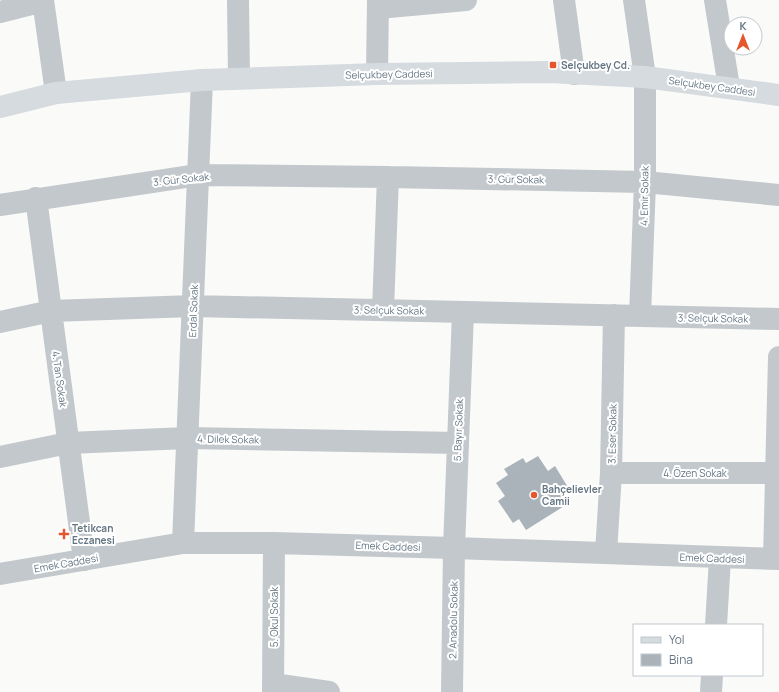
<svg xmlns="http://www.w3.org/2000/svg" width="779" height="692" viewBox="0 0 779 692" font-family="Manrope,sans-serif">
	<rect width="100%" height="100%" fill="#fafaf8"/>
	<!-- building -->
	<path fill="#aab3b9" d="M538,456L548,471L555,466L569,489L563,493L569,503L526,530L519,519L513,523L498,501L505,496L496,483L508,475L504,469L523,458L526,463Z"/>
	<g fill="none" stroke-linecap="round" stroke-linejoin="round">
		<!-- minor -->
		<path stroke="#c3c8cc" stroke-width="22" d="M43,0L56,93
			M238,0L239,78
			M564,0L574,74
			M634,0L645,77V182L640,316
			M715,0L729,87
			M378,8L466,0
			M0,12L43,1
			M377,74L378,0
			M36,198L84,560
			M0,205L198,175L388,177L645,182L779,195
			M383,310L388,177
			M0,322L51,311L193,306L779,319
			M0,457L68,443L187,438L458,443
			M611,473H779
			M183,543L202,80
			M606,553L611,473L614,315
			M774,559L779,357
			M0,574L183,543H274L454,548L779,559
			M716,625L720,558
			M273,684L329,692
			M273,692L274,543
			M452,692L454,548L463,312
			M711,692L712,675"/>
		<!-- major -->
		<path stroke="#d6dbdf" stroke-width="22" d="M0,107L56,93L202,80L377,74L549,72L645,77L779,95"/>
	</g>
	<!-- markers -->
	<g fill="#e4572e" stroke="#fff" stroke-width="1.5">
		<rect x="549" y="61" width="8" height="8" rx="2"/>
		<circle cx="534" cy="495" r="4"/>
		<path d="M62 528h4v4h4v4h-4v4h-4v-4h-4v-4h4z"/>
	</g>
	<g text-anchor="middle" dominant-baseline="central" stroke-width="4" stroke-linejoin="round" paint-order="stroke">
		<!-- poi labels -->
		<g font-size="10" font-weight="bold" fill="#657683" stroke="#fff" text-anchor="start">
			<text x="561" y="65">Selçukbey Cd.</text>
			<text x="542" y="489">Bahçelievler<tspan x="542" dy="12">Camii</tspan></text>
			<text x="72" y="528">Tetikcan<tspan x="72" dy="12">Eczanesi</tspan></text>
		</g>
		<!-- street labels -->
		<g font-size="10" fill="#657683" stroke="#fff">
			<text transform="translate(389 74) rotate(-1)">Selçukbey Caddesi</text>
			<text transform="translate(712 86) rotate(8)">Selçukbey Caddesi</text>
			<text transform="translate(181 179) rotate(-6)">3. Gür Sokak</text>
			<text transform="translate(516 179) rotate(1)">3. Gür Sokak</text>
			<text transform="translate(644 196) rotate(-89)">4. Emir Sokak</text>
			<text transform="translate(389 310) rotate(1)">3. Selçuk Sokak</text>
			<text transform="translate(193 311) rotate(-88)">Erdal Sokak</text>
			<text transform="translate(713 318) rotate(1)">3. Selçuk Sokak</text>
			<text transform="translate(60 379) rotate(82)">4. Tan Sokak</text>
			<text transform="translate(458 430) rotate(-88)">5. Bayır Sokak</text>
			<text transform="translate(612 434) rotate(-89)">3. Eser Sokak</text>
			<text transform="translate(228 439) rotate(1)">4. Dilek Sokak</text>
			<text x="695" y="473">4. Özen Sokak</text>
			<text transform="translate(388 546) rotate(2)">Emek Caddesi</text>
			<text transform="translate(712 558) rotate(2)">Emek Caddesi</text>
			<text transform="translate(66 563) rotate(-10)">Emek Caddesi</text>
			<text transform="translate(274 617) rotate(-90)">5. Okul Sokak</text>
			<text transform="translate(453 620) rotate(-89)">2. Anadolu Sokak</text>
		</g>
	</g>
	<!-- legend -->
	<rect x="633" y="624" width="130" height="52" fill="#ffffff" stroke="#c1c8cd"/>
	<rect x="641" y="637" width="20" height="6" fill="#d6dbdf" stroke="#c1c8cd"/>
	<text x="669" y="644" font-size="12" fill="#657683">Yol</text>
	<rect x="641" y="654" width="20" height="12" fill="#aab3b9" stroke="#c1c8cd"/>
	<text x="669" y="664" font-size="12" fill="#657683">Bina</text>
	<!-- north arrow -->
	<g transform="translate(743 36)"><circle r="19" fill="#ffffff" stroke="#c1c8cd"/>
	<path d="M0-3L7 15L0 10L-7 15Z" fill="#e4572e"/>
	<text y="-6" font-size="11" font-weight="bold" text-anchor="middle" fill="#657683">K</text>
	</g>
</svg>
